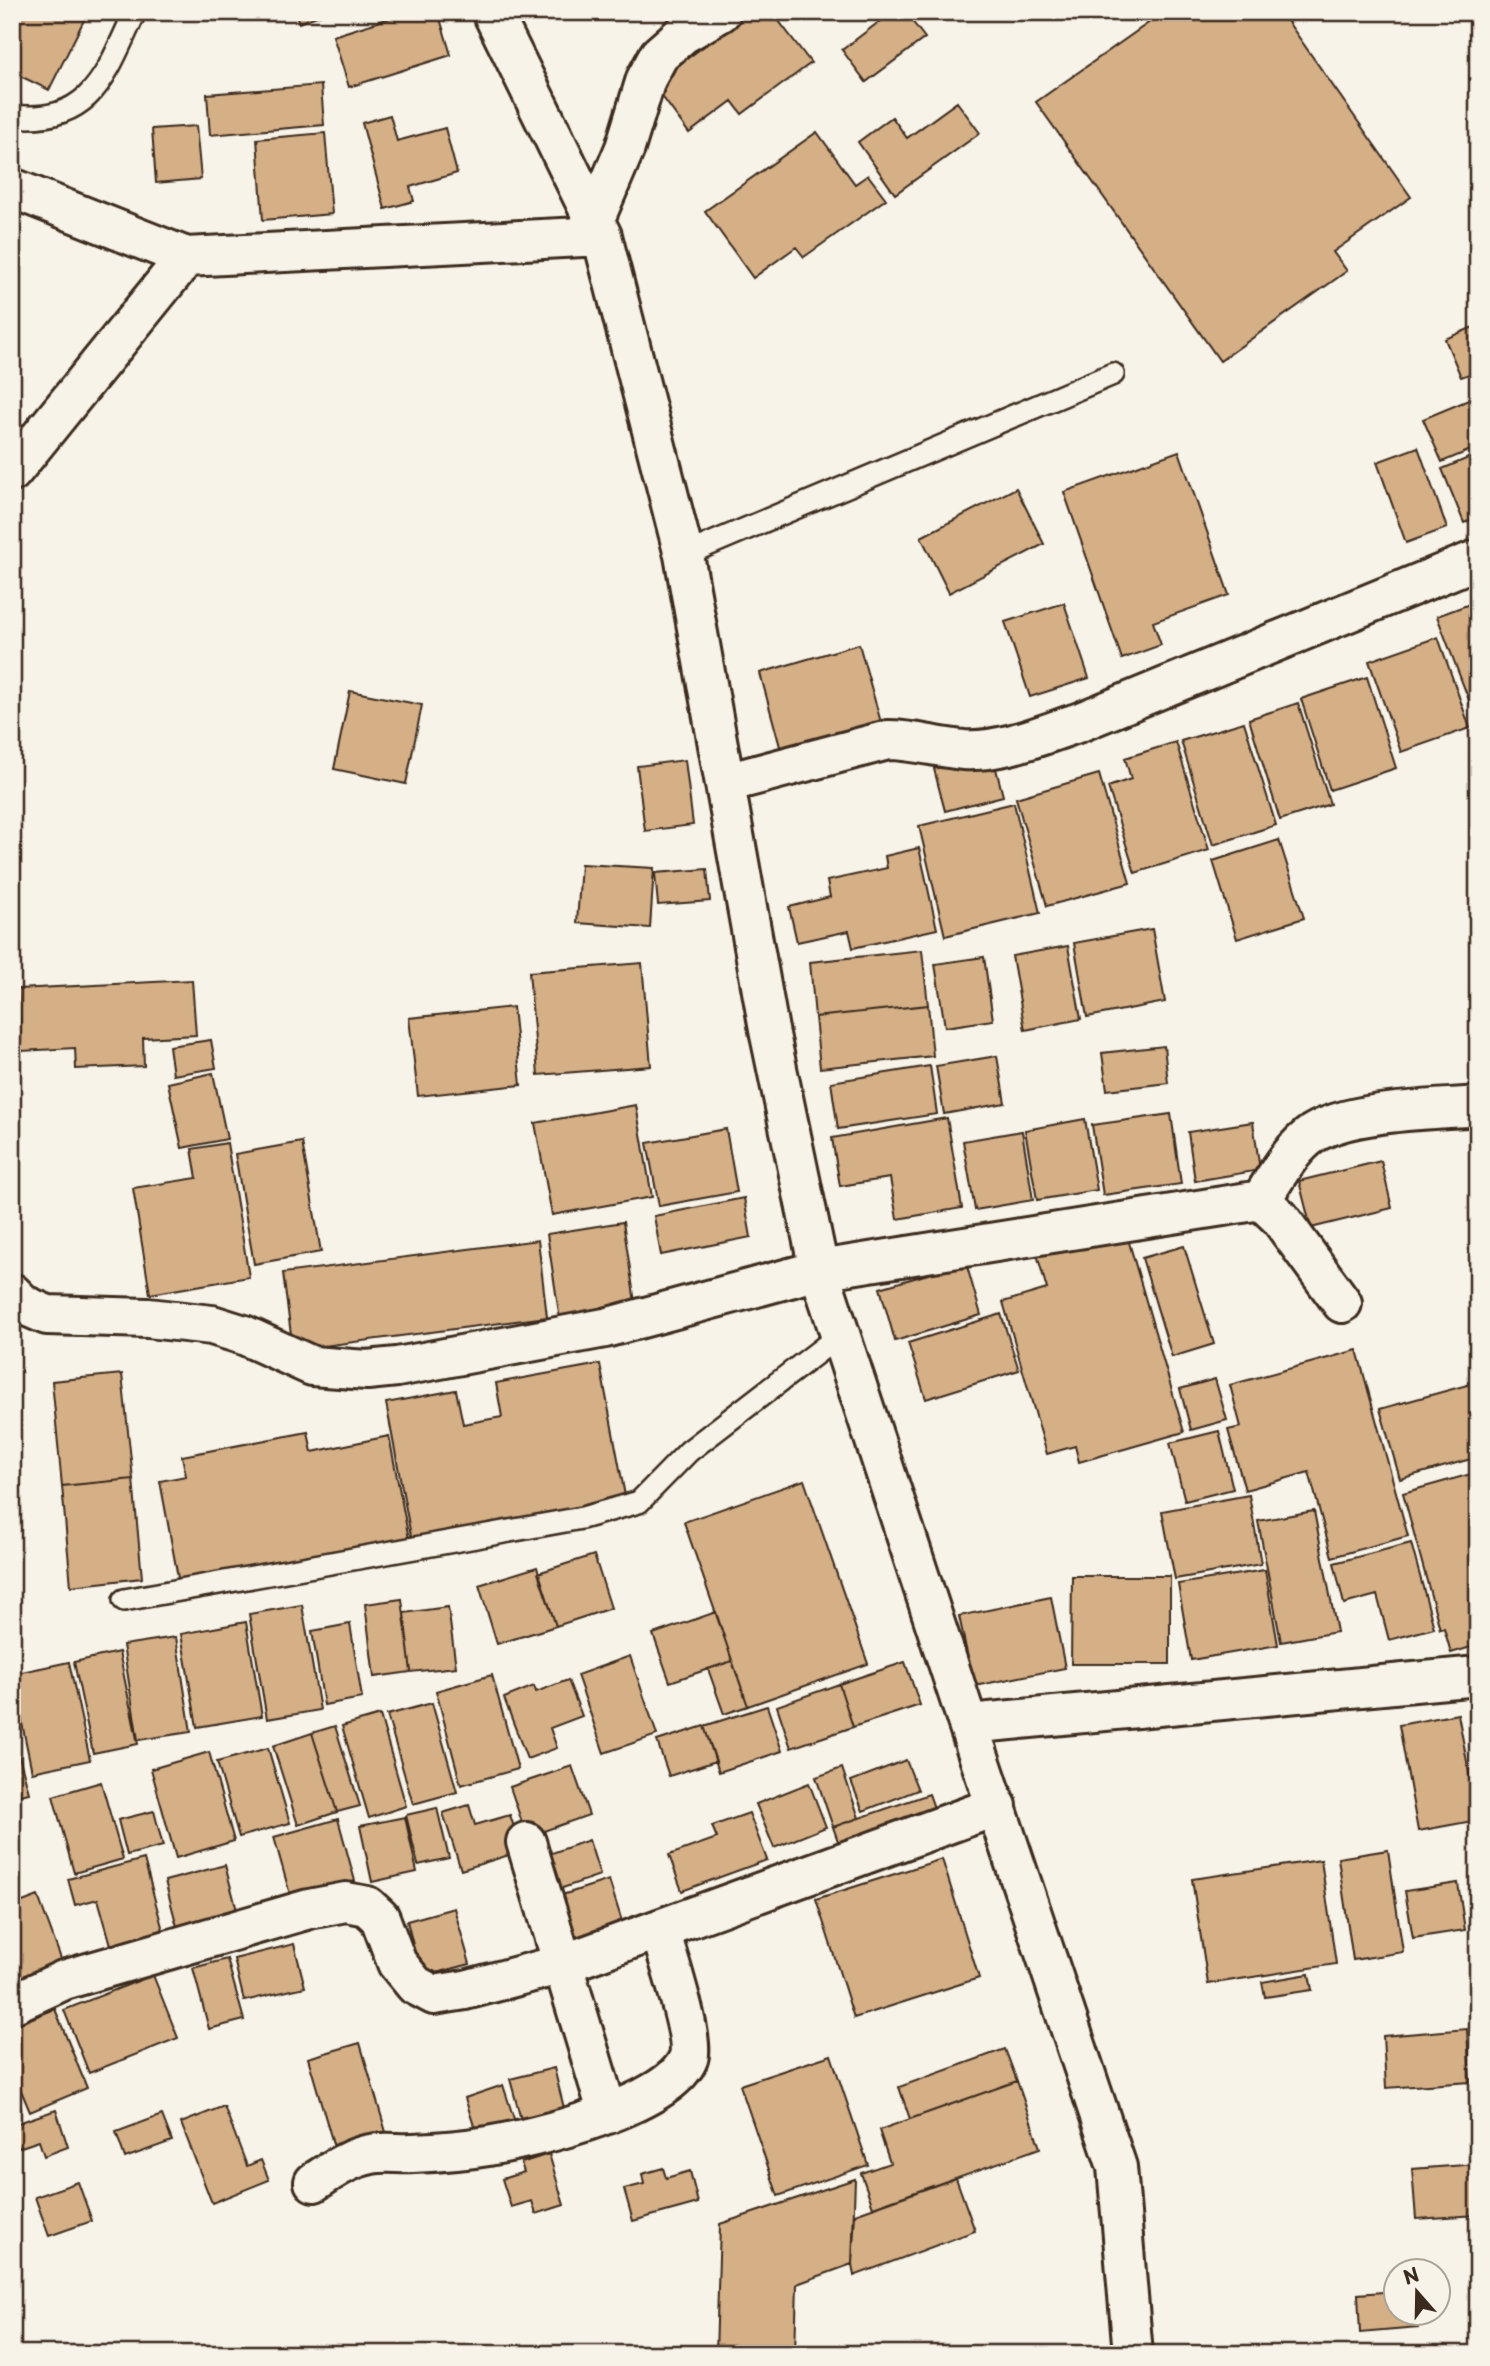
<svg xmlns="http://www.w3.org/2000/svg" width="1490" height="2366" viewBox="0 0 1490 2366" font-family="'Playpen Sans',sans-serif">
	<rect width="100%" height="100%" fill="#f7f3e8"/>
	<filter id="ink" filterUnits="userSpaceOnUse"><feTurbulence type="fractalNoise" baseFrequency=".0143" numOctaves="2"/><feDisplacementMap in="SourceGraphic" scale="14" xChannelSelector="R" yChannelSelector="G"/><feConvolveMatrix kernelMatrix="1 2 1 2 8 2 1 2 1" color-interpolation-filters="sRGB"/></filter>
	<g filter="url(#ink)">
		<!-- building -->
		<path fill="#d5af86" stroke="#3b2a1e" stroke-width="2" d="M12,12H88L49,90L12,72Z
			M295,12H327L299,23Z
			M409,12H438L451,55L349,87L333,36Z
			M750,12H772L811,63L742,114L732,101L689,133L653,84Z
			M892,12H905L925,38L866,82L842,50Z
			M1164,12H1281L1411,197L1333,252L1347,271L1220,361L1036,102Z
			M321,85L324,125L210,135L207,94Z
			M957,102L980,133L895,194L858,142L892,117L907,138Z
			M390,115L397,141L445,128L457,173L410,187L414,201L385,209L362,123Z
			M196,126L201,179L156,183L152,129Z
			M817,132L855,184L868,175L886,199L804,257L796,247L753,278L705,211Z
			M325,133L332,214L263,220L257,139Z
			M1478,325V371L1461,377L1445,339Z
			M1478,396V447L1442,462L1423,419Z
			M1418,447L1447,528L1406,543L1377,462Z
			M1179,451L1229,595L1153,622L1161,645L1122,659L1064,492Z
			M1478,454V517L1464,523L1442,469Z
			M1016,488L1044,544L949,593L921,537Z
			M1478,601V724L1437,616Z
			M1064,603L1089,678L1030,697L1005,622Z
			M1438,637L1470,728L1401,752L1369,661Z
			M859,644L882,726L782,754L760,673Z
			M1367,677L1396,768L1330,790L1301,699Z
			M350,691L422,705L406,784L334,769Z
			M1298,703L1330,804L1280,820L1249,719Z
			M1244,722L1276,825L1213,845L1181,741Z
			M1176,742L1209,850L1135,873L1108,787L1131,779L1125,758Z
			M992,753L1003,796L945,811L934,769Z
			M685,760L693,825L645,831L637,766Z
			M1099,774L1130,883L1047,906L1016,798Z
			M1014,803L1040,913L945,936L919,826Z
			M1279,840L1304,918L1237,939L1213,861Z
			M919,848L937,929L853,948L849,931L797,942L789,907L830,897L827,881L887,868L885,856Z
			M581,864L654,868L650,928L577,923Z
			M707,869L710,901L658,905L655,873Z
			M1152,929L1165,1002L1087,1017L1074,943Z
			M1068,946L1081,1019L1025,1030L1012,956Z
			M922,950L928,1005L815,1017L810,962Z
			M984,957L993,1020L945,1027L935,964Z
			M642,963L651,1066L538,1075L529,972Z
			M192,980L196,1035L143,1038L144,1066L76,1069L75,1048L21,1051L18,989Z
			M928,1005L933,1056L820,1068L815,1017Z
			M513,1007L521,1085L418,1096L409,1018Z
			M211,1040L216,1068L173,1075L169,1046Z
			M1164,1046L1168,1083L1107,1090L1102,1053Z
			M997,1056L1005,1103L944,1114L936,1066Z
			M930,1066L937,1114L838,1129L831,1082Z
			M213,1073L227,1139L182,1148L168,1083Z
			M636,1105L652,1197L552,1215L535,1123Z
			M1171,1114L1181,1184L1103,1195L1092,1125Z
			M947,1118L962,1208L897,1219L890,1178L840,1186L832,1138Z
			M1085,1119L1097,1190L1037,1200L1025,1130Z
			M1253,1122L1260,1170L1195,1181L1188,1132Z
			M726,1129L737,1192L659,1206L647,1143Z
			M1022,1131L1033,1200L975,1210L963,1141Z
			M302,1142L321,1252L254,1264L235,1154Z
			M227,1143L249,1277L150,1294L133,1188L197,1178L192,1149Z
			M1381,1161L1392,1208L1311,1228L1299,1181Z
			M744,1198L751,1237L661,1255L654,1216Z
			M623,1222L636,1309L560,1320L547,1234Z
			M1124,1225L1184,1432L1079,1462L1075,1446L1047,1454L1003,1302L1047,1289L1036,1251Z
			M538,1240L547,1317L293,1350L283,1273Z
			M1184,1246L1214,1344L1172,1357L1142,1258Z
			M966,1263L981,1315L895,1341L880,1288Z
			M1001,1314L1019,1370L926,1399L908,1343Z
			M1357,1350L1408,1536L1332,1557L1309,1472L1245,1490L1228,1430L1241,1427L1230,1385Z
			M600,1364L626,1501L412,1541L386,1403L456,1390L463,1424L502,1417L496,1383Z
			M122,1374L133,1479L62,1486L52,1381Z
			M1215,1379L1227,1420L1191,1430L1180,1389Z
			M1478,1382V1457L1400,1479L1380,1409Z
			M1219,1431L1233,1489L1185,1501L1170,1443Z
			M308,1432L312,1452L389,1436L409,1539L179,1583L160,1481L186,1476L182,1456Z
			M1478,1472V1645L1451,1653L1444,1628L1440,1629L1403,1493Z
			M133,1479L142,1578L71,1586L62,1486Z
			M804,1480L868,1664L748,1706L684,1522Z
			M1249,1495L1261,1564L1175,1579L1162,1511Z
			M1314,1511L1337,1632L1281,1642L1258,1521Z
			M1411,1543L1434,1628L1389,1640L1377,1595L1344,1604L1334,1563Z
			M594,1555L611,1608L556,1626L538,1573Z
			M537,1567L556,1626L497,1644L479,1585Z
			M1265,1570L1278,1645L1191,1660L1178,1584Z
			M1072,1576H1170V1664H1071Z
			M1051,1597L1065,1668L974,1686L959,1616Z
			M402,1599L411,1672L374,1677L365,1604Z
			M302,1605L320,1710L267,1719L249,1614Z
			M448,1607L456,1667L411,1672L404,1613Z
			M716,1612L732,1661L670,1682L653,1634Z
			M246,1622L262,1716L197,1727L181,1634Z
			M350,1624L362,1698L324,1705L312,1631Z
			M176,1637L191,1732L138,1740L123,1645Z
			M119,1652L138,1744L93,1753L74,1662Z
			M630,1656L657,1735L604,1753L577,1675Z
			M732,1661L748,1706L724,1714L708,1669Z
			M69,1662L90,1760L32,1772L12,1674Z
			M905,1662L920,1705L853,1727L839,1684Z
			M492,1675L518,1769L461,1785L436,1691Z
			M568,1680L582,1716L550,1728L557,1748L527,1759L504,1698L534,1686L536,1692Z
			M839,1684L853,1727L791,1748L777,1706Z
			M432,1703L457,1792L413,1804L387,1715Z
			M767,1706L782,1751L719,1772L704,1726Z
			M1458,1714L1478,1820L1418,1831L1399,1725Z
			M380,1715L406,1806L369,1818L342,1726Z
			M335,1726L360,1806L337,1812L312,1733Z
			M704,1726L716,1761L669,1776L657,1741Z
			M312,1733L337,1812L298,1825L273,1746Z
			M14,1737L29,1793L12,1797V1738Z
			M268,1748L290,1823L239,1837L217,1762Z
			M209,1752L234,1841L176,1858L151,1769Z
			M906,1760L918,1790L863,1811L851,1781Z
			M572,1766L589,1815L527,1837L510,1787Z
			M842,1768L859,1818L833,1827L816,1777Z
			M101,1782L123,1859L74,1873L53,1796Z
			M809,1783L826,1827L774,1848L756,1804Z
			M929,1794L939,1822L843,1855L833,1827Z
			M469,1805L475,1825L510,1815L522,1851L461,1870L443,1813Z
			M437,1808L449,1858L418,1865L406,1815Z
			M154,1811L163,1846L127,1855L118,1820Z
			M749,1813L767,1860L682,1891L669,1855L717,1838L712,1826Z
			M405,1817L417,1872L372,1882L360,1826Z
			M338,1819L355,1881L291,1898L274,1837Z
			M589,1840L600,1875L557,1890L546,1855Z
			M1388,1850L1403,1952L1353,1960L1338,1858Z
			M144,1859L165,1938L113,1952L98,1899L75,1905L68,1879Z
			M942,1859L979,1978L854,2018L816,1899Z
			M1321,1860L1336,1964L1208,1984L1192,1879Z
			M225,1865L239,1918L179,1934L165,1881Z
			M609,1880L625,1931L571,1947L556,1897Z
			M1458,1883L1465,1930L1413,1938L1405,1891Z
			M38,1896L64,1967L12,1987V1906Z
			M454,1908L470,1964L421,1977L407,1921Z
			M294,1944L305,1987L244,2001L234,1959Z
			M227,1959L244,2020L209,2029L193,1968Z
			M1309,1974L1312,1990L1265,1997L1262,1982Z
			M153,1975L178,2038L89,2073L64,2010Z
			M55,2009L87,2088L30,2112L12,2069V2026Z
			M1467,2029L1470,2082L1386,2088L1383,2036Z
			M360,2043L386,2132L334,2147L308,2058Z
			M1005,2049L1017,2081L910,2119L899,2087Z
			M831,2055L868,2165L778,2196L740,2085Z
			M554,2068L566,2116L523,2127L510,2079Z
			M1017,2081L1040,2148L873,2207L861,2173L890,2163L879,2130Z
			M503,2085L515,2122L477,2135L465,2098Z
			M12,2086L21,2109L12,2112Z
			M224,2106L247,2166L261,2160L269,2180L212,2203L181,2123Z
			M56,2110L68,2147L44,2156L39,2141L12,2150V2125Z
			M162,2115L172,2141L125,2158L116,2132Z
			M549,2154L564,2205L536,2214L532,2201L511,2207L502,2179L524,2172L521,2163Z
			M1478,2164V2215L1416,2219L1412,2169Z
			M663,2168L666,2178L690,2171L698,2203L633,2221L624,2189L644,2184L642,2174Z
			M956,2178L975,2231L854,2276L852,2264L855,2214Z
			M855,2179L852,2264L797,2284L795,2354H716L720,2224Z
			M78,2182L92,2221L49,2236L35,2197Z
			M1396,2291V2314H1417L1418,2328L1360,2333L1358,2294Z"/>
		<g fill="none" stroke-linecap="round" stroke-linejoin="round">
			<!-- lane casing -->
			<g stroke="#3b2a1e" stroke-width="26">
				<path id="lane" d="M12,116C92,125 106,74 135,12
					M684,555L1113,374
					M124,1600L582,1518L639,1502L689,1451L840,1335"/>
			</g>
			<!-- street casing -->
			<g stroke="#3b2a1e" stroke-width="44">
				<path id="street" d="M492,12L602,236L684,555L769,1030L819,1270L968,1724L1117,2167L1133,2354
					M12,188L186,257L602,236
					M594,221L625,148L646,79L659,55L683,34L721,12
					M12,472L186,257
					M726,783L888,740C914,740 938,748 964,750C1002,752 1044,734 1080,722L1478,559
					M1261,1200C1276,1177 1291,1148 1314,1133C1352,1110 1433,1110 1478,1106
					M12,1293L24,1305L47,1315L148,1318L212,1325L244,1335L312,1366L367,1370L397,1367L605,1328L819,1270L1261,1200L1280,1218L1342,1303
					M968,1724L1478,1676
					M526,1842L608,2114
					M12,2004L64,1980L309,1909L346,1902L367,1906L380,1918L397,1963L415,1985L434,1995L465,1990L563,1964L997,1806
					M314,2182C331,2171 349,2158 371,2154C384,2151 399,2154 413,2153C438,2152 464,2150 488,2146C535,2138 669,2106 688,2059C696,2040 666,1953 660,1929"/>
			</g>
			<!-- lane -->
			<use href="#lane" stroke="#f7f3e8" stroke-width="21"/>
			<!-- street -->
			<use href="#street" stroke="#f7f3e8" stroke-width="38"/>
		</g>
	</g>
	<!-- margin -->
	<rect width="1490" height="2366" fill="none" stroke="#f7f3e8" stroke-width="42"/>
	<rect x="21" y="21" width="1448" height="2324" fill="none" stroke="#3b2a1e" stroke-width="2.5" filter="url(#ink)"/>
	<!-- north arrow -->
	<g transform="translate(1417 2292) rotate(340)"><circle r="33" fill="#f7f3e8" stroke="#aca397" stroke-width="2"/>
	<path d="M0-5L12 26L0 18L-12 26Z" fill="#3b2a1e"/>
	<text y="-10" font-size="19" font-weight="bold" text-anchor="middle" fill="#3b2a1e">N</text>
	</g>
</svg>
